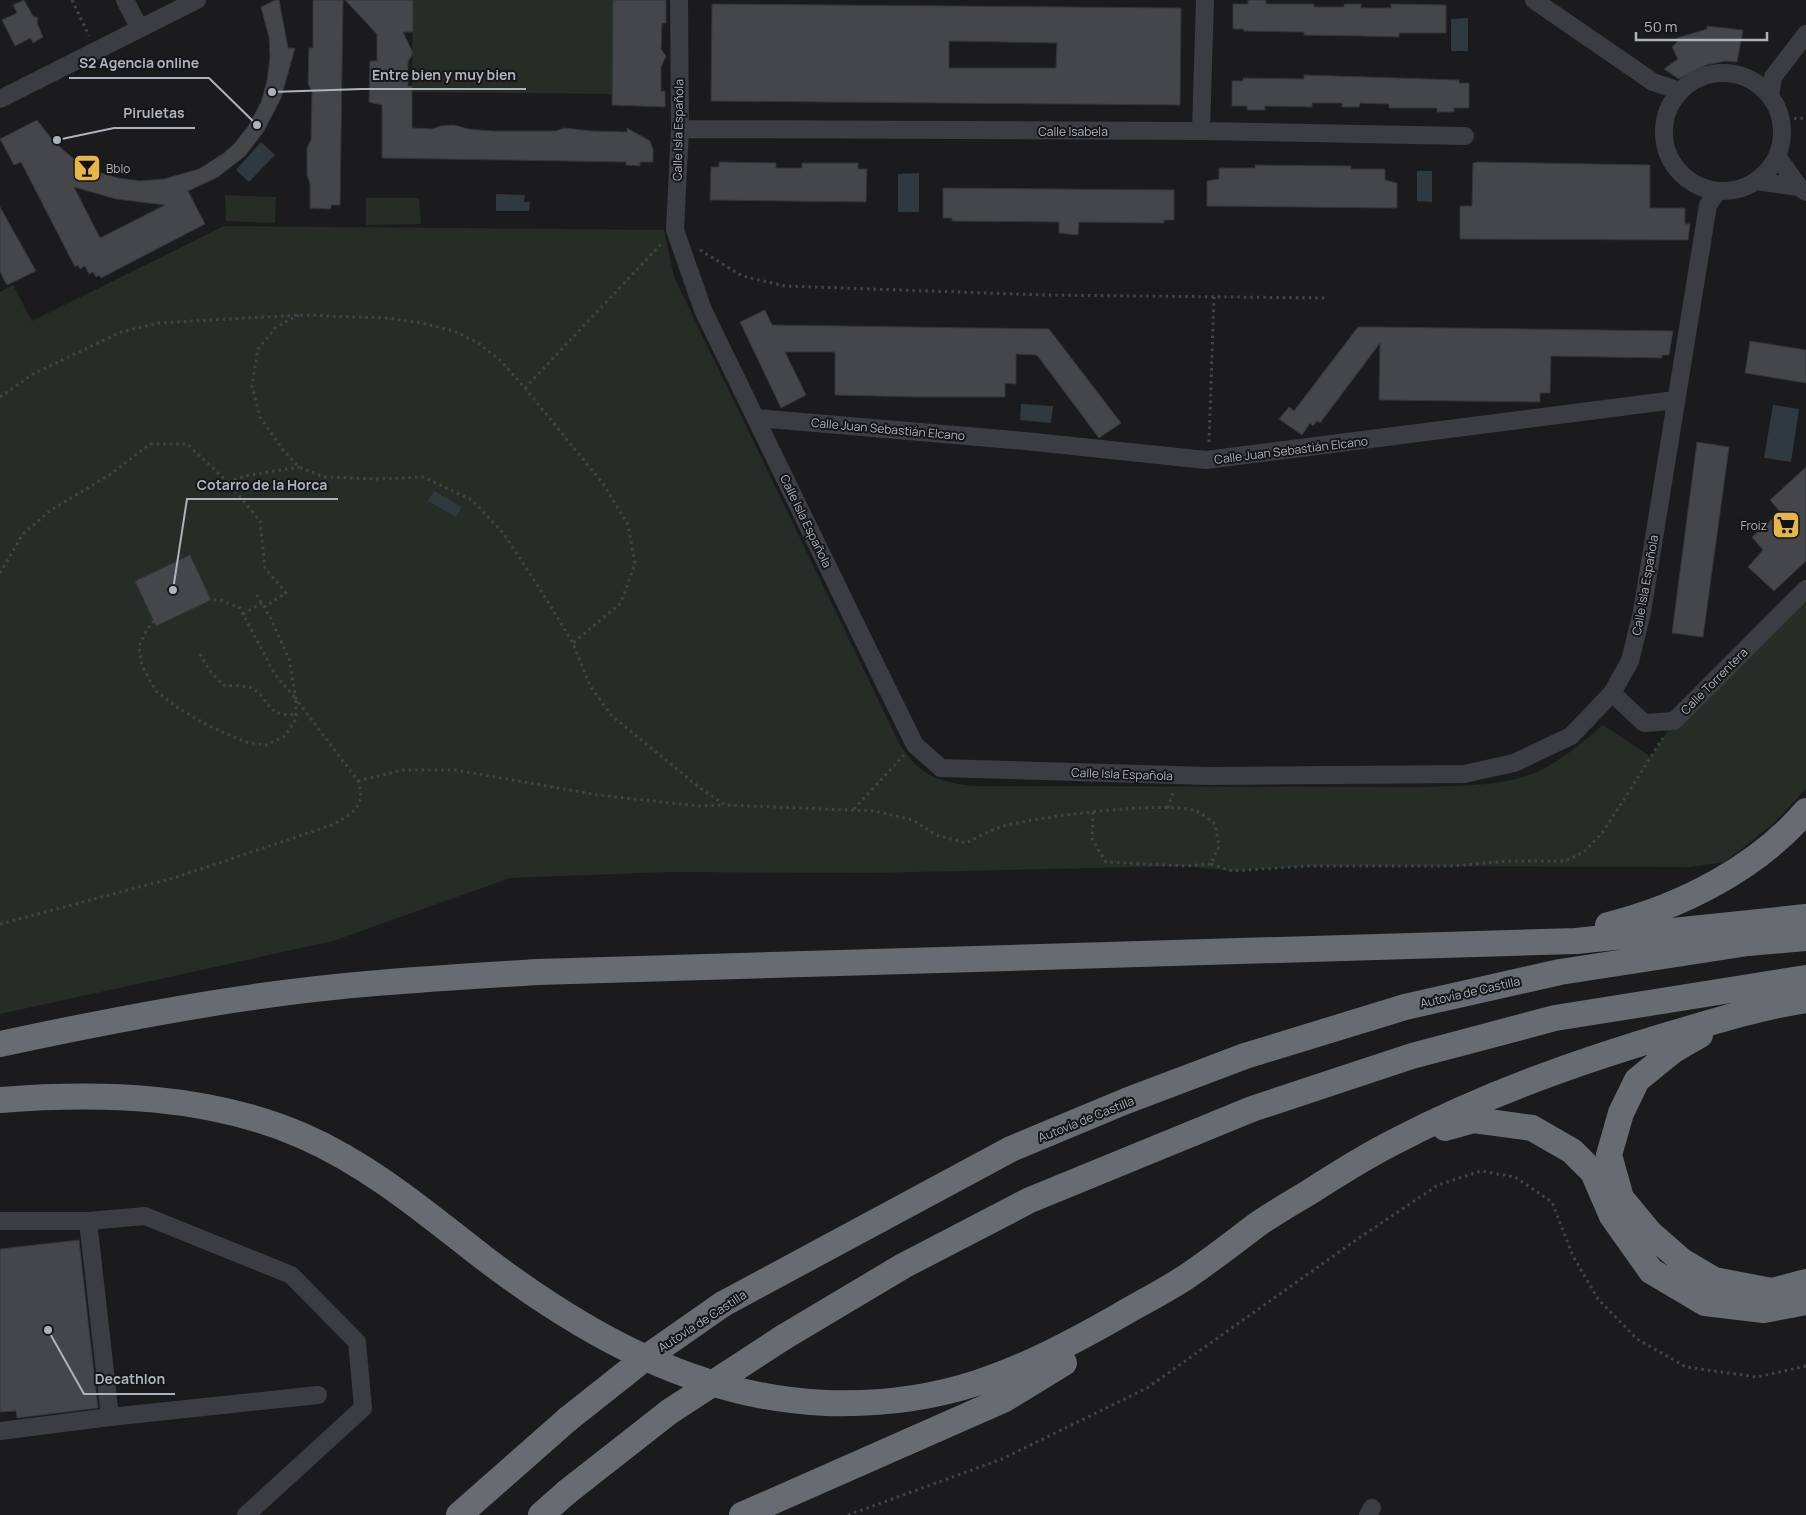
<svg xmlns="http://www.w3.org/2000/svg" width="1806" height="1515" viewBox="0 0 1806 1515" font-family="Manrope,sans-serif">
	<rect width="100%" height="100%" fill="#1b1b1d"/>
	<!-- green -->
	<path fill="#252d26" d="M413,0H613V94L412,92Z
		M225,195L276,197L275,223L226,221Z
		M366,198H419L421,224L366,225Z
		M224,226L664,230L674,277L900,745C921,776 936,781 972,786L1426,787C1460,785 1496,787 1529,775C1555,766 1582,743 1603,725L1651,757L1674,721L1806,587V789L1775,822L1725,862L1689,867L1308,866L1232,871L1185,866L870,873L668,872L510,878L333,941L0,1014V292L13,285L32,321Z"/>
	<!-- water -->
	<path fill="#313940" d="M1468,18V51H1451V19Z
		M261,142L275,155L249,182L236,170Z
		M1417,171H1432V202L1417,201Z
		M919,173V212H898V174Z
		M496,194L525,195L524,202H530L529,211H496Z
		M1021,404L1053,406L1051,423L1020,420Z
		M1773,405L1799,409L1791,462L1764,458Z
		M434,491L462,507L456,517L428,501Z"/>
	<!-- building -->
	<path fill="#45464a" stroke="#353539" fill-rule="evenodd" d="M24,0L33,16L38,18L37,23L43,37L33,43L30,38L15,46L2,20L17,13L13,5Z
		M275,0H279L288,48H295L281,98L264,131L245,156L218,177L188,191L205,224L101,278L99,275L96,277L93,272L89,274L85,266L80,269L78,265L75,267L21,162L14,165L0,139L37,120L54,142L74,159L95,171L118,178L140,181L164,179L199,169L224,153L235,143L249,125L261,102L267,81L270,57L269,37L261,7ZM74,187L116,199L165,205L100,238Z
		M313,0H343L340,205H331V209L310,208V183L307,175V148L311,140L312,91L308,84L309,48H313Z
		M345,0H413V32H403L413,53L408,62V86H412V128L433,129L440,126L454,125L468,129L492,131H556L564,128L591,131L627,132V128L650,141L653,150V162H640V166L626,165V162L382,158V105L369,102L370,61H377V34Z
		M613,0H666V23H662L661,49L666,56L661,67V91H665V107L612,105Z
		M1248,0H1266V4H1314V7H1344V4H1361V8H1391V4L1446,5V33H1399V37L1364,36L1304,35V32L1244,31L1243,29H1233V4H1248Z
		M712,4L1181,8L1180,105L711,101ZM949,41L1057,43L1056,68H949Z
		M1707,26L1743,30L1737,62L1725,61L1706,65L1679,79L1664,69L1678,59L1672,47L1678,41L1677,38L1707,29Z
		M1304,75L1459,80V83H1469V108H1454V112H1437V108H1389V104L1360,103L1359,107H1342V103H1312V107L1265,106V110H1247V106H1232V81H1243V78L1304,79Z
		M719,162L776,163V168H802V163H858V169H867L866,202L710,200L711,167H719Z
		M1478,162L1650,165V208H1685V224H1690L1688,240L1460,239V206H1472L1473,163Z
		M1255,165L1351,166V169H1385V180L1397,183V208L1207,206V181L1219,179V168H1255Z
		M943,188L1174,190V220H1164V223L1079,222L1078,235L1059,233V222L952,221V218H943Z
		M0,207L36,271L7,285L0,272Z
		M765,310L772,325L1049,329L1121,423L1099,438L1037,355L1016,354V384L1005,383V397H918L835,395V352H785L806,395L781,408L740,322Z
		M1358,327H1380L1673,331L1669,355H1662V358L1551,356L1550,393H1540V402L1379,400L1380,343L1320,423L1317,421L1313,426L1310,423L1302,435L1279,419L1289,407L1294,411Z
		M1750,341L1806,350V383L1745,373Z
		M1697,442L1729,447L1703,637L1672,633Z
		M1806,467V561L1774,591L1748,567L1763,550L1752,537L1780,512L1770,500Z
		M190,555L211,600L156,626L135,581Z
		M79,1240L98,1408L17,1418L16,1411L0,1412V1249Z"/>
	<g fill="none" stroke-linecap="round" stroke-linejoin="round">
		<!-- path -->
		<path stroke="#424449" stroke-width="3" stroke-dasharray="2.5 4" stroke-linecap="butt" d="M72,0L89,36
			M1781,119L1806,118
			M700,250L742,276L785,286L1044,295L1325,298
			M299,315L276,327L258,349L252,386L260,417L283,450L299,467L324,477L379,479L423,477L472,500L504,534L545,597L573,643L590,686L612,716L700,788L725,805L874,811L913,820L936,835L966,843C976,838 987,832 998,828C1027,817 1170,800 1196,811C1203,813 1209,820 1215,824L1219,846L1211,864L1185,866L1106,862L1092,839L1093,812
			M525,388L662,243
			M0,397L33,374L121,332L159,323L299,315L386,318L422,323L454,331L478,343L501,361L525,388L604,485L628,525L635,563L621,603L573,643
			M1209,442L1214,297
			M228,482L245,476L299,467
			M0,573L23,534L51,510L111,474L150,444H187L228,482L260,521L265,568L286,593L264,607
			M243,614L262,603
			M154,621L147,629L139,646L142,666L156,691L178,708L207,725L245,742L266,745L285,736L296,719V699L274,673L240,608L221,600H211
			M200,654L210,671L223,685C231,686 243,685 251,688C271,697 264,718 296,714
			M358,781L403,770H455L598,795L699,806L724,805
			M1168,808L1173,792
			M854,809L904,755
			M1211,864L1232,871L1308,866H1451L1509,861H1565L1584,852L1603,832L1663,738
			M0,924L177,877L332,825C352,813 367,807 358,781L296,699L289,659L270,617L255,592
			M848,1515L1002,1459L1147,1388L1356,1240L1438,1185L1481,1171L1515,1177L1552,1202L1573,1256L1598,1299L1637,1339L1686,1367L1757,1377L1806,1366"/>
		<!-- minor -->
		<path stroke="#3c3d42" stroke-width="18" d="M125,0L140,29
			M679,0L680,129L675,230L703,310L877,668L915,745L941,768L1208,776L1464,774L1514,763L1571,736L1612,693L1630,661L1642,612L1708,205L1718,191
			M1534,0L1653,82L1680,91
			M1664 132a59 59 0 1 1 118 0a59 59 0 1 1-118 0Z
			M1770,96L1773,77L1806,34
			M0,99L197,0
			M680,129L1201,131L1465,136
			M1201,131L1205,0
			M1777,156L1799,187L1806,192
			M1756,181L1799,187
			M756,418L1025,441L1206,460L1675,400
			M1612,693L1644,723L1674,721L1806,589
			M0,1221H88L145,1216L291,1275L357,1342L363,1408L246,1515
			M110,1417L318,1395
			M0,1431L110,1417L88,1221
			M1368,1515L1372,1508"/>
		<!-- highway -->
		<path stroke="#686b72" stroke-width="26" d="M1608,925C1681,907 1757,868 1806,811
			M1700,1035L1674,1050L1637,1080L1621,1113L1609,1155L1621,1198L1650,1233L1682,1261L1714,1280L1772,1291L1806,1282
			M0,1044C84,1026 169,1009 254,997C348,983 443,978 538,972L1576,941L1806,917
			M0,1100C101,1092 209,1095 303,1136C371,1166 426,1213 484,1258C584,1334 697,1398 826,1403C943,1407 1018,1373 1117,1317C1139,1304 1163,1292 1186,1277C1210,1261 1234,1242 1258,1224C1274,1213 1291,1203 1308,1193C1336,1175 1364,1157 1394,1142C1484,1095 1574,1063 1671,1034C1716,1021 1760,1007 1806,1000
			M1445,1128L1474,1120L1532,1128L1572,1151L1593,1172L1612,1216L1651,1271L1705,1303L1764,1310L1806,1302
			M723,1304L1011,1149L1126,1101L1245,1056L1405,1007L1560,972L1748,943L1806,938
			M784,1337L903,1266L1030,1200L1252,1109L1412,1056L1555,1018L1806,978
			M459,1515L568,1419
			M541,1515L567,1492
			M742,1515L1005,1399L1064,1363"/>
		<!-- highway-bridge -->
		<path stroke="#686b72" stroke-width="26" d="M568,1419L640,1362L723,1304
			M567,1492L669,1412L784,1337"/>
	</g>
	<!-- icons -->
	<defs>
		<g id="bar-square" transform="scale(1.4375)"><rect x="-9" y="-9" width="18" height="18" rx="4" fill="#e5b64a" stroke="#161618"/><path d="M-6-5H6L.8 .8V4.5H3.5V6h-7V4.5H-.8V.8Z" fill="#111"/></g>
		<g id="supermarket-square" transform="scale(1.4375)"><rect x="-9" y="-9" width="18" height="18" rx="4" fill="#e5b64a" stroke="#161618"/><path d="M-6-5.5h2.5l.6 2H6L4.5 2H-2.5L-4.4-4H-6ZM-1.5 3.2a1.3 1.3 0 1 0 .1 0ZM3 3.2a1.3 1.3 0 1 0 .1 0Z" fill="#111"/></g>
	</defs>
	<g fill-rule="evenodd">
		<use href="#bar-square" x="87" y="168"/>
		<use href="#supermarket-square" x="1786" y="525"/>
	</g>
	<g text-anchor="middle" dominant-baseline="central" stroke-width="4" stroke-linejoin="round" paint-order="stroke">
		<!-- street labels -->
		<g font-size="12" fill="#aeb2bb" stroke="#161618">
			<text transform="translate(678 130) rotate(-89)">Calle Isla Española</text>
			<text x="1073" y="131">Calle Isabela</text>
			<text transform="translate(888 429) rotate(5)">Calle Juan Sebastián Elcano</text>
			<text transform="translate(1291 450) rotate(-7)">Calle Juan Sebastián Elcano</text>
			<text transform="translate(806 521) rotate(64)">Calle Isla Española</text>
			<text transform="translate(1645 585) rotate(-80)">Calle Isla Española</text>
			<text transform="translate(1714 681) rotate(-45)">Calle Torrentera</text>
			<text transform="translate(1122 774) rotate(2)">Calle Isla Española</text>
			<text transform="translate(1470 992) rotate(-13)">Autovía de Castilla</text>
			<text transform="translate(1086 1119) rotate(-22)">Autovía de Castilla</text>
			<text transform="translate(702 1321) rotate(-33)">Autovía de Castilla</text>
		</g>
		<!-- poi labels -->
		<g font-size="12" fill="#aeb2bb" stroke="#161618" text-anchor="start">
			<text x="106" y="168">Bblo</text>
			<text x="1767" y="525" text-anchor="end">Froiz</text>
		</g>
	</g>
	<!-- callouts -->
	<path fill="none" stroke="#aeb2bb" stroke-width="2" d="M257 125L209 78H69M272 92L362 89H526M57 140L114 128H195M173 590L187 499H338M48 1330L84 1394H175"/>
	<g fill="#aeb2bb" stroke="#161618" stroke-width="2">
		<circle cx="257" cy="125" r="5"/>
		<circle cx="272" cy="92" r="5"/>
		<circle cx="57" cy="140" r="5"/>
		<circle cx="173" cy="590" r="5"/>
		<circle cx="48" cy="1330" r="5"/>
	</g>
	<g font-size="14" text-anchor="middle" font-weight="bold" fill="#aeb2bb" stroke="#161618" stroke-width="4" stroke-linejoin="round" paint-order="stroke">
		<text x="139" y="68">S2 Agencia online</text>
		<text x="444" y="80">Entre bien y muy bien</text>
		<text x="154" y="118">Piruletas</text>
		<text x="262" y="490">Cotarro de la Horca</text>
		<text x="130" y="1384">Decathlon</text>
	</g>
	<!-- scale -->
	<path d="M1636 32v8h131v-8" fill="none" stroke="#aeb2bb" stroke-width="2.5"/>
	<text x="1644" y="32" font-size="15" fill="#aeb2bb" stroke="#161618" stroke-width="4" paint-order="stroke">50 m</text>
</svg>
